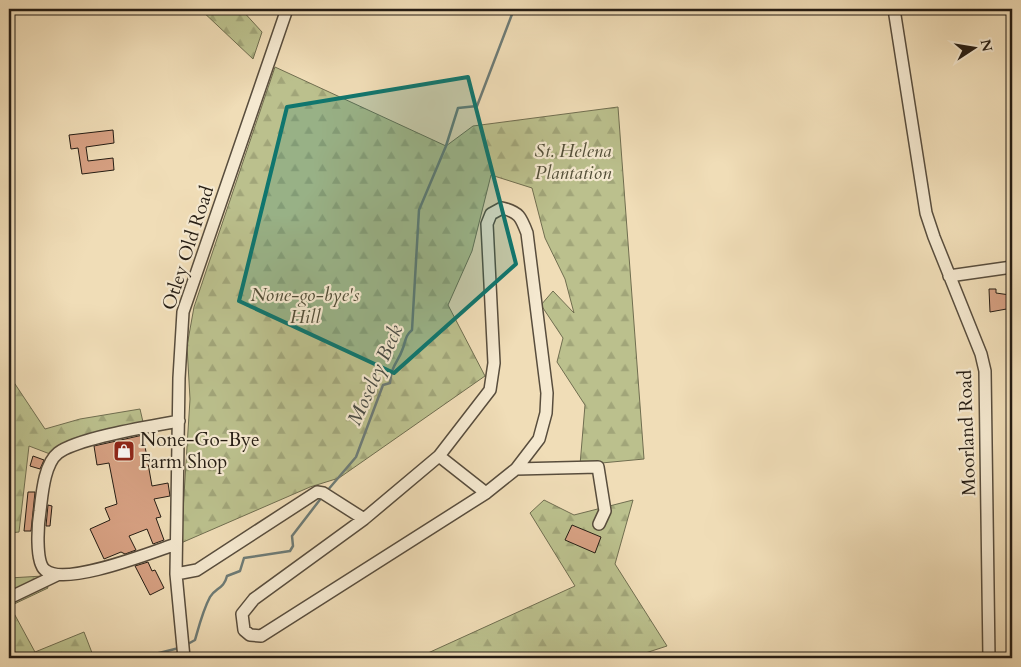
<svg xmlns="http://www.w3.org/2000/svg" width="1021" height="667" viewBox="0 0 1021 667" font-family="Cardo,serif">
	<defs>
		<pattern id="forest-firs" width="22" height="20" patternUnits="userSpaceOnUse" patternTransform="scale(1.25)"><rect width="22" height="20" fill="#bbc08d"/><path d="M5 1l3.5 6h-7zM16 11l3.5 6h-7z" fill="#a1a579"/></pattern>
	</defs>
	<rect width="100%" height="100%" fill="#f0ddb7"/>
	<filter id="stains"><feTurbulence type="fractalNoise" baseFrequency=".004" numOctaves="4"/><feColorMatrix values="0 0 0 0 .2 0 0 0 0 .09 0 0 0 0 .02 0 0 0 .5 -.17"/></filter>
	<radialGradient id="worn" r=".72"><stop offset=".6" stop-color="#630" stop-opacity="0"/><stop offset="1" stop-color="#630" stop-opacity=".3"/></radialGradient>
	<!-- forest -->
	<path fill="url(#forest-firs)" stroke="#706e50" d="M200,9H241L262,32L253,59Z
		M275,67L446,146L473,126L618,107L644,459L580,465L585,405L557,362L563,338L541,305L553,291L574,313L565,279L545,238L532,188L491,175L472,251L448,305L485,376L339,478L310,487L181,543L190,399L187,346L194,307Z
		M9,375L45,429L80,419L140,409L143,422L50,454L29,446L19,532L9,533Z
		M544,500L574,515L633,500L615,564L667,646L630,658H417L575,586L530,513Z
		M43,576L48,588L10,606L35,652L84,632L94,658H9V578Z"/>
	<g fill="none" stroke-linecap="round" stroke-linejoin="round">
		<!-- stream -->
		<path stroke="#6d7b76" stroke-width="2.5" d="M327,491L356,457L383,385L390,383C392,363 398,363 403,348C406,340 405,336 412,330L419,210L446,146L458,108L477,106L514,9
			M186,645L195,640C199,626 203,610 210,597C215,588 224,589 227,576L240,571L244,558L290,551L293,546L292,536L322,497
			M139,658L179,648"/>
	</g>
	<!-- building -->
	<path fill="#d7a183" stroke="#251d14" d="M113,130L114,143L86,147L88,161L113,158L114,170L82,174L78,148L71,149L69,135Z
		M989,289H996V293L1010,295L1012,308L990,312Z
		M143,435L152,486L168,483L170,496L154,499L161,517L156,518L164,540L153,544L147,529L129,536L136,550L125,554L121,552L104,559L90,529L110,520L105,508L117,504L109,463L97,465L94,446Z
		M33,456L44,460L40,469L30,466Z
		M28,492H35L31,531H24Z
		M48,505L52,506L50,526H46Z
		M572,525L601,537L595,553L565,540Z
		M148,562L152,571L155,570L164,588L150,595L135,566Z"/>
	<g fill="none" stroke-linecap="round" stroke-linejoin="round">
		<!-- minor casing -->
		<g stroke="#584d3d" stroke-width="14">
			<path id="minor" d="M894,9L926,213L934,237L981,354L985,371L989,658
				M502,208C519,212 521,217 527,233L547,393L546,413L539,439L516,469L486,493L261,636L250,635L244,630L242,614L254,599L364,519L439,456L490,390L494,363L487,224L491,214Z
				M949,276L1012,267
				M439,456L486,493
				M516,469L598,467L605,511L599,524
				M176,544C152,552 65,587 45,570C35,562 38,523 40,511C42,495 44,464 58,453C77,438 151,426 179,421
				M176,574L197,570L317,492L323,493L364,519
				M9,598L57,575
				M184,658L176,574L179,378L183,312L287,9"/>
		</g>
		<!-- minor -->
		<use href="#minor" stroke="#f5e9d0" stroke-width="11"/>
	</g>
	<!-- marked area -->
	<path fill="#0f766e" fill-opacity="0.2" stroke="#0f766e" stroke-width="4" stroke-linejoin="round" d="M468,77L516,264L394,373L239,301L287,107Z"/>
	<!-- icons -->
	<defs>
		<g id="shop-square" transform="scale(1.125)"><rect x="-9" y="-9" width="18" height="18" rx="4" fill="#8f2418" stroke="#f5e9d0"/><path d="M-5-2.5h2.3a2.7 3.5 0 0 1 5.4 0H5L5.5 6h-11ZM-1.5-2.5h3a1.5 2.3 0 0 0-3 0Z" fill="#fff"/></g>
	</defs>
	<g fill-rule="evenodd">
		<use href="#shop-square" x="124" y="451"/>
	</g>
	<g text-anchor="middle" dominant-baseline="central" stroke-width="4.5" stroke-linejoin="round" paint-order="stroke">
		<!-- park labels -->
		<g font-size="19" font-style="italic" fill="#524e38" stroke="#f5e9d0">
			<text x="573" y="151">St. Helena<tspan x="573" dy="22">Plantation</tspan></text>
			<text x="305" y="295">None-go-bye's<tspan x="305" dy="22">Hill</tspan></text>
		</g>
		<!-- street labels -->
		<g font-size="19" fill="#251d14" stroke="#f5e9d0">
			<text transform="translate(188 248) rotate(-72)">Otley Old Road</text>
			<text transform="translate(967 433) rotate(-92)">Moorland Road</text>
		</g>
		<!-- poi labels -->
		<g font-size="19" fill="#251d14" stroke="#f5e9d0" text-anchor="start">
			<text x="140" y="440">None-Go-Bye<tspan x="140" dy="22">Farm Shop</tspan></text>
		</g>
		<!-- water labels -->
		<g font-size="20" font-style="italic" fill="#494c45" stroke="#f5e9d0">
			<text transform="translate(375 375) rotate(-66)">Moseley Beck</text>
		</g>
	</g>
	<!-- margin -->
	<rect width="1021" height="667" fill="none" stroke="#f0ddb7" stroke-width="30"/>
	<rect x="10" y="10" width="1001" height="647" fill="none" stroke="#251d14" stroke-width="2.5"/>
	<rect x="15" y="15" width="991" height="637" fill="none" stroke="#251d14"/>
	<!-- north arrow -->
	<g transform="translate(974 48) rotate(78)" stroke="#f5e9d0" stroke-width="4" paint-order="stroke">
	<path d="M0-4L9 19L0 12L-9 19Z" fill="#251d14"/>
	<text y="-8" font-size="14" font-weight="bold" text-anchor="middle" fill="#251d14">N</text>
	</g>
	<rect width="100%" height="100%" filter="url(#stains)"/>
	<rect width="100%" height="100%" fill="url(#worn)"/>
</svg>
